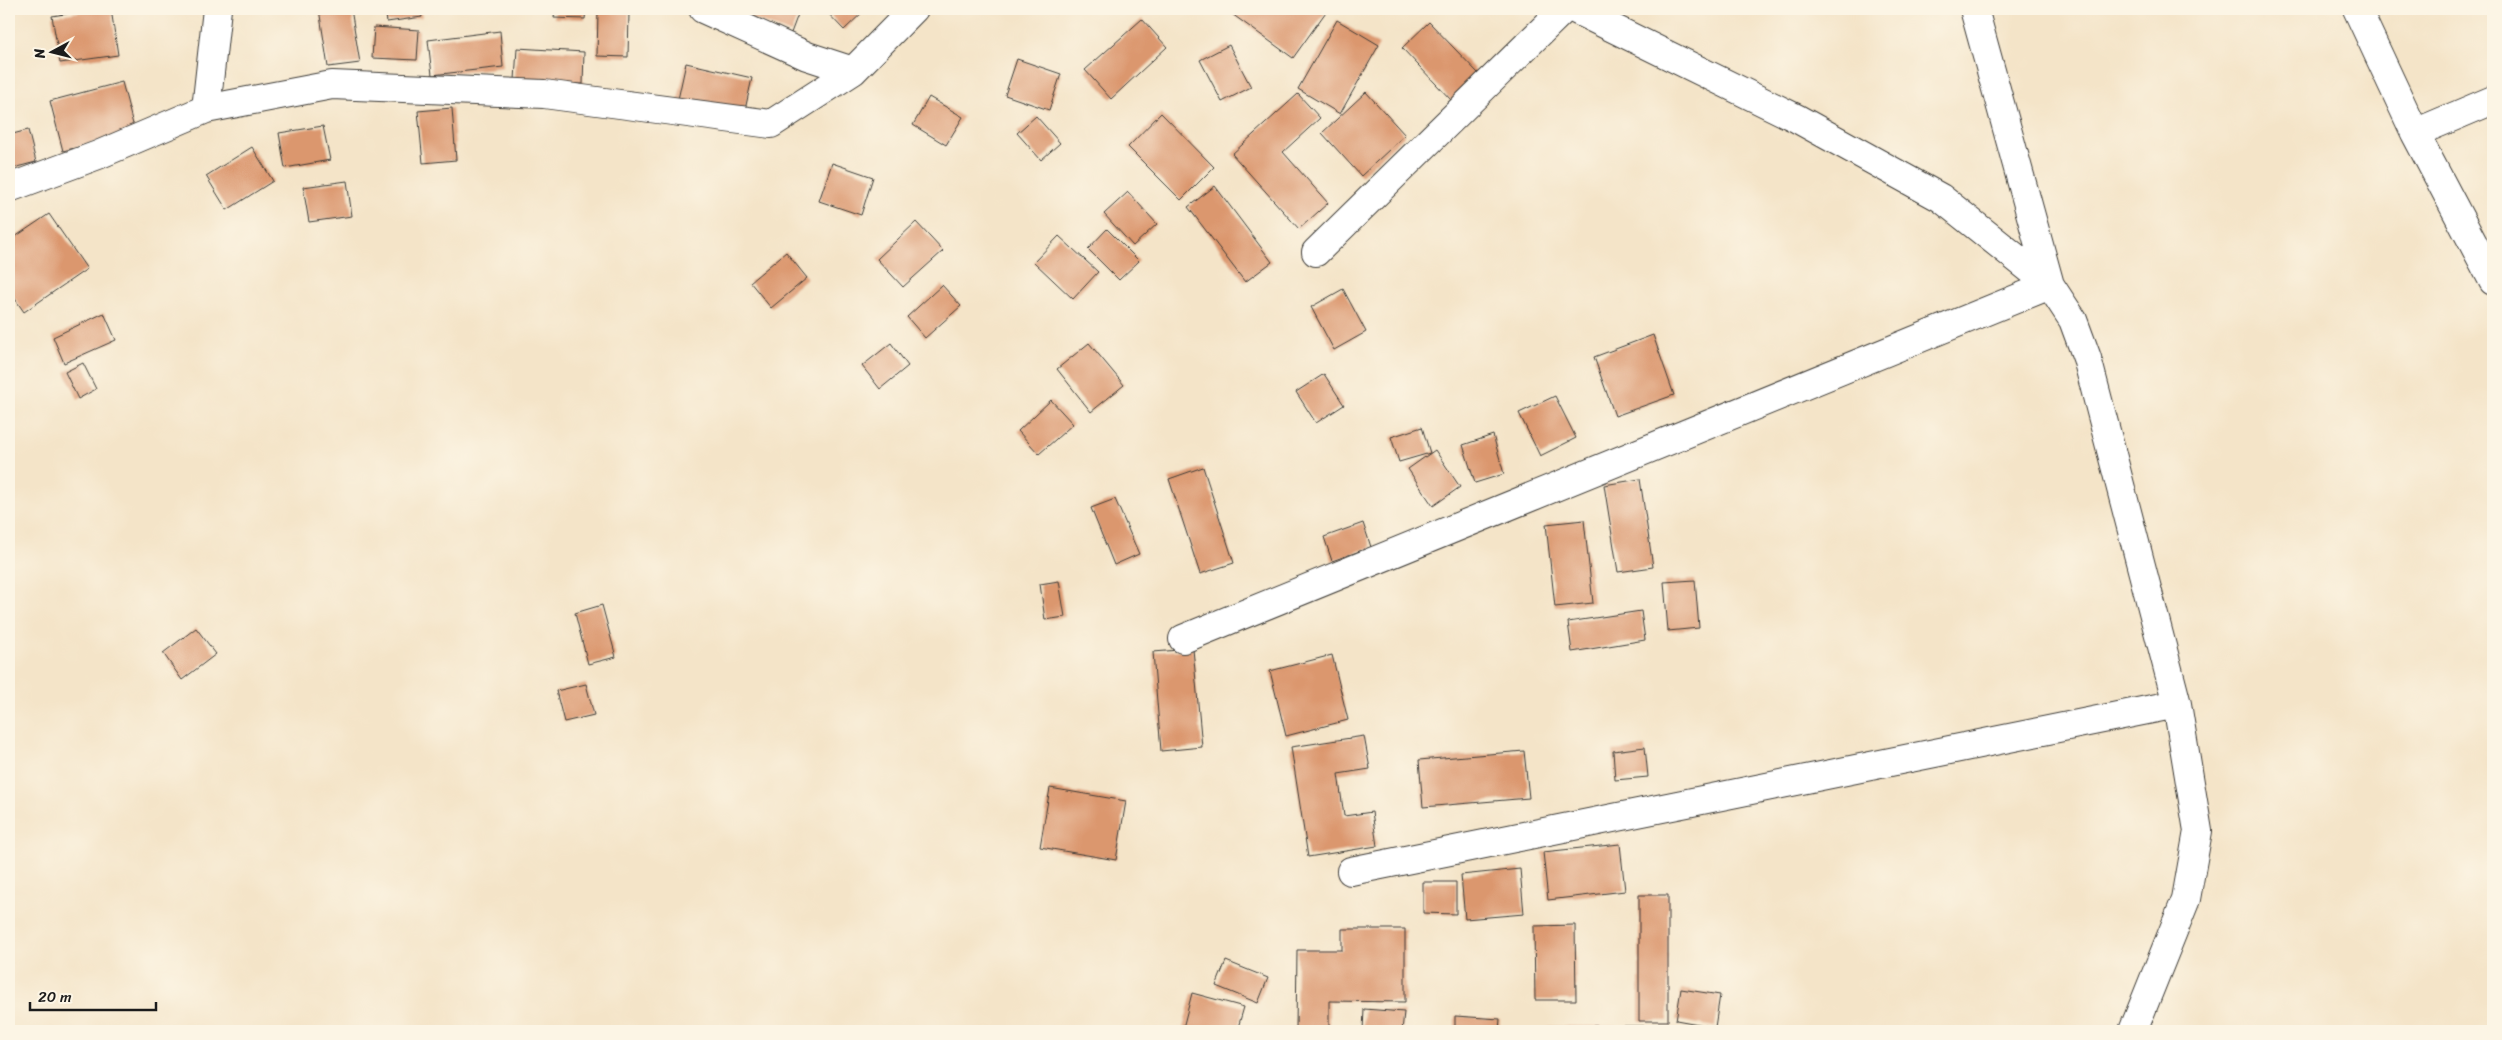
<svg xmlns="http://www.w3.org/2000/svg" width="2502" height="1040" viewBox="0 0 2502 1040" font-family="Sriracha,sans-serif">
	<rect width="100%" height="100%" fill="#fcf5e5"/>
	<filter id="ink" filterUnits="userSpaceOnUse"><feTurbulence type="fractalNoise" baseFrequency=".02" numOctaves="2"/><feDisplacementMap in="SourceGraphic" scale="10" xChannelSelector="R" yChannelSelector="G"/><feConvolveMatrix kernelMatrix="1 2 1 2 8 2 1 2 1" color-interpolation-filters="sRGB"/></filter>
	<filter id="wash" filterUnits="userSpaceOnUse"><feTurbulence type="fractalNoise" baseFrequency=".0096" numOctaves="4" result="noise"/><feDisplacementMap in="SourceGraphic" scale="20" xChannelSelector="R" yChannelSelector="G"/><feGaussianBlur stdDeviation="1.12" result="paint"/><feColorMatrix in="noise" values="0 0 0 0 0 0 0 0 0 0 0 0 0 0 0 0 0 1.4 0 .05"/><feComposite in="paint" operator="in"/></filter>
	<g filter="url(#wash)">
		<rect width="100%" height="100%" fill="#f4e4c8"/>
		<g id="blocks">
			<!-- building -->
			<path fill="#db976e" d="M97,9H111L118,55L60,63L52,16Z
				M319,9H351L360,63L328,67Z
				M385,9H420L422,17L387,22Z
				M555,9H586L585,19L554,18Z
				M751,9H800L791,33L748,17Z
				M824,9H866L844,30Z
				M1236,9H1328L1293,58L1232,14Z
				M598,12L629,13L628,57L597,56Z
				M1142,19L1167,47L1111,99L1085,70Z
				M1337,20L1379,45L1340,114L1298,89Z
				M1429,22L1479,74L1452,101L1402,48Z
				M374,27L419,30L417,60L372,58Z
				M500,31L503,67L432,75L428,40Z
				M1229,45L1251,87L1222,102L1200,60Z
				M517,48L584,52L583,84L515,80Z
				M1017,59L1061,74L1049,110L1005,95Z
				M686,63L752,78L743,119L677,104Z
				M122,82L135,132L63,151L50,101Z
				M1366,92L1405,135L1361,176L1322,133Z
				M1298,94L1320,118L1283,152L1328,203L1299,229L1232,154Z
				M929,97L963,117L946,145L913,125Z
				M452,108L456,160L423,163L418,111Z
				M1161,113L1214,167L1181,200L1128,147Z
				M1036,116L1060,143L1041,160L1017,133Z
				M323,126L330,160L285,168L279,133Z
				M28,130L36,162L9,169V135Z
				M252,147L273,181L227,210L206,176Z
				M832,163L873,177L861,215L819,201Z
				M347,181L352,216L309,222L303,187Z
				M1215,186L1272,262L1245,282L1188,207Z
				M1128,192L1157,224L1133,246L1104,214Z
				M49,214L87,269L24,312L9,290V241Z
				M916,222L943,251L903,287L877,259Z
				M1107,229L1139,261L1119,280L1088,249Z
				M1059,236L1098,272L1073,299L1034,262Z
				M786,252L807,278L771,308L750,282Z
				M942,285L961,306L925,338L907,317Z
				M1343,289L1366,332L1334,350L1311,307Z
				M104,313L116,340L64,363L53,337Z
				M1653,335L1674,395L1615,416L1594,357Z
				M891,343L908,366L880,389L862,366Z
				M1089,343L1124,385L1091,412L1057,369Z
				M83,363L96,389L78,399L65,372Z
				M1324,374L1344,405L1316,423L1296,392Z
				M1555,396L1576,438L1540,456L1519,413Z
				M1051,400L1073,424L1039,454L1018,431Z
				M1422,427L1430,453L1399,462L1391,437Z
				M1493,435L1504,474L1475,483L1463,445Z
				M1435,450L1460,487L1433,506L1408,469Z
				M1203,467L1234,563L1200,574L1169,479Z
				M1640,479L1653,567L1618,572L1604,485Z
				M1115,499L1139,554L1114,565L1091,508Z
				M1584,520L1593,603L1555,607L1546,524Z
				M1363,523L1371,547L1332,561L1324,537Z
				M1695,580L1699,628L1668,631L1664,582Z
				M1059,581L1065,617L1045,620L1040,584Z
				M602,605L616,657L588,664L575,613Z
				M1641,611L1645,640L1572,652L1568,622Z
				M196,628L216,654L182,680L163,653Z
				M1193,649L1202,747L1161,751L1153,652Z
				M1332,655L1348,720L1286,736L1270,671Z
				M586,684L594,715L564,722L556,691Z
				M1364,736L1370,769L1338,774L1344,816L1372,812L1377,846L1308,857L1291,747Z
				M1645,747L1648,777L1615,780L1613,751Z
				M1524,751L1529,798L1423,807L1419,760Z
				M1050,788L1126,801L1116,860L1040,847Z
				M1620,844L1625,891L1548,900L1543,852Z
				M1520,869L1524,914L1465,919L1461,875Z
				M1423,882H1456V914L1423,913Z
				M1639,895H1668V1021H1639Z
				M1575,925L1576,1000H1535L1534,926Z
				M1342,929H1405V1002L1329,1001V1031H1296L1297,950H1342Z
				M1226,961L1268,978L1258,1003L1216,986Z
				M1681,989L1720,995L1715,1027L1676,1020Z
				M1192,993L1244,1007L1237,1031H1195L1183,1028Z
				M1364,1009L1404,1012L1402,1031H1363Z
				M1455,1016L1500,1019L1499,1031H1455Z
				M1548,1026H1644V1031H1548Z"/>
		</g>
	</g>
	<g filter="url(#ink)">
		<use href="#blocks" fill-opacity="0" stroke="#3c3a36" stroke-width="1"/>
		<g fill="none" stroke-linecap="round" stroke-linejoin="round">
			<!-- minor casing -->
			<g stroke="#3c3a36" stroke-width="30">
				<path id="minor" d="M703,9L807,56L853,71
					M1574,9L1796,118L1941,198L2050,285L2073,320L2087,358L2177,704L2198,831L2186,899L2133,1031
					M2357,9L2415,133L2493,281
					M206,109L217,9
					M2415,133L2493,100
					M9,188L98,155L206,109L332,85L544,94L771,124L853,71L914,9
					M1316,252L1564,9
					M1183,639L2050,285L1974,9
					M1351,871L2177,704"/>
			</g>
			<!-- minor -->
			<use href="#minor" stroke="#fff" stroke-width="28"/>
		</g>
	</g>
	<!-- margin -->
	<rect width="2502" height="1040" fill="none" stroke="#fcf5e5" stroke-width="30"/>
	<!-- north arrow -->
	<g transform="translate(52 52) rotate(263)" stroke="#fcf5e5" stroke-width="4" paint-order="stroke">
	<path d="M0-4L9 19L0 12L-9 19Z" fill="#1c1c1c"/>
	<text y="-8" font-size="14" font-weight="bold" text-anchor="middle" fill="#1c1c1c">N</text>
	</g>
	<!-- scale -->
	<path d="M30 1002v8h126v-8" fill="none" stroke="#1c1c1c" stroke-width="2.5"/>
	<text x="38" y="1002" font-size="15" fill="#1c1c1c" stroke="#fcf5e5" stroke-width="4" paint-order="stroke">20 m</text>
</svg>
